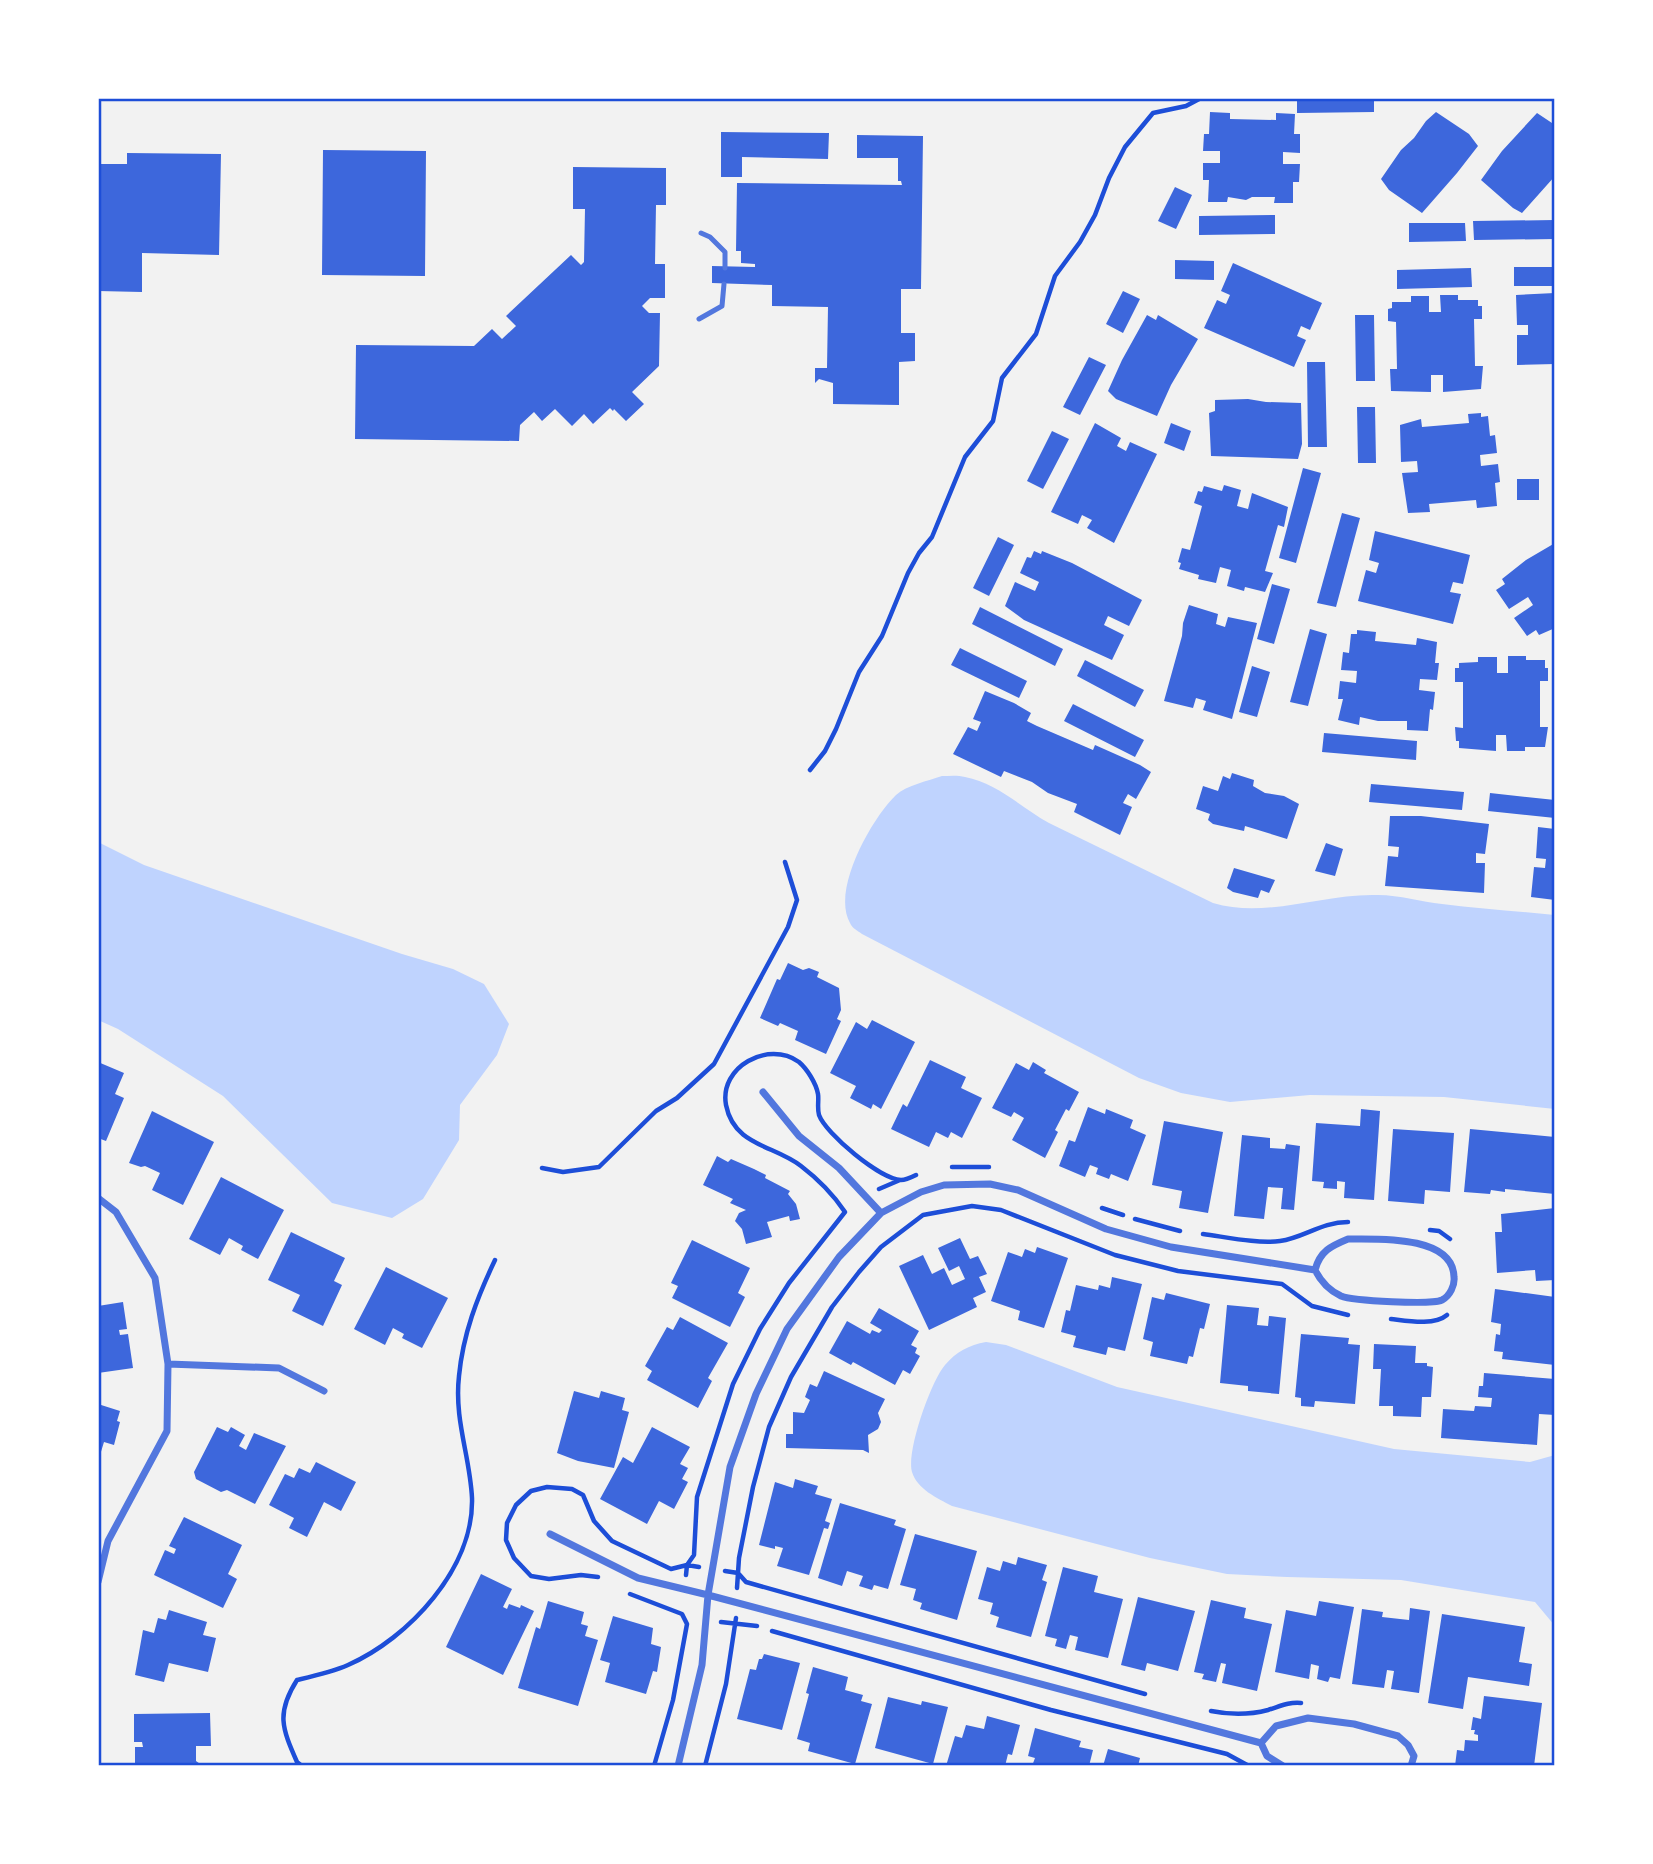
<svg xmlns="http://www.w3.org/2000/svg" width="1653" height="1864" viewBox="0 0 1653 1864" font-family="'Fira Sans',sans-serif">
	<rect width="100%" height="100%" fill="#f2f2f2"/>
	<!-- water -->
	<path fill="#bfd3fe" d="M942,776C949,776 958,775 965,777C997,783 1022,808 1049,823L1213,903C1267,919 1323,893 1378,895C1400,895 1421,902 1442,904C1480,909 1517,911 1555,915V1109L1444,1097L1310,1095L1230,1102L1181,1093L1139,1078L862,934C858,931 852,928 850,923C831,890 872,818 896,795C907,785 928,781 942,776Z
		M98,842L144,865L402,954L453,969L484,984L509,1024L497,1055L460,1105L459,1140L423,1199L392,1218L332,1203L223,1096L118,1029L98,1020Z
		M986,1342L1006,1345L1117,1387L1394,1449L1530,1462L1555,1455V1626L1535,1602L1401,1580L1287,1577L1227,1574L1150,1558L952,1506C937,1498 917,1489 912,1472C906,1452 931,1381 945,1365C956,1352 969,1345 986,1342Z"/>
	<!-- building -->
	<path fill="#3d67dc" d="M1297,98H1374V112L1297,113Z
		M1210,112L1230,113V119L1276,120V113L1295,114L1294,134H1300V153L1283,152V164H1300L1299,182H1293V203H1274L1275,197H1252L1246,200L1228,197L1227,202H1208L1209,180H1203V163H1220V151H1203L1204,134H1209Z
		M1436,112L1469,134L1478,146L1457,173L1422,213L1389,190L1381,179L1401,150L1414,138L1426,121Z
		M1537,113L1555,125V176L1522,213L1513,208L1481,180L1502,151Z
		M721,132L829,133L828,159L742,157V177H721Z
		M857,135L923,136L921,289H901V333H915V361L899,362V405L833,404V383L819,379L815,383V368H827L828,307L772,306V285L712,283V266L755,267V264L741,263V251H736L737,183L902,185L901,181H898V158H857Z
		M323,150L426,151L425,276L322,275Z
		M127,153L221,154L219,255L142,253V292L98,291V164H127Z
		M573,167L666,168V205H656L655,264H665V298H650L642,306L649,313H660L659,366L632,392L644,404L626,421L614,409L613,411L610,408L593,424L584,414L572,426L555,409L542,421L534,412L520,425L519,441L355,439L356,345L474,346L492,329L502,339L516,326L506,316L571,255L581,265L584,262L585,209H573Z
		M1175,187L1192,195L1176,229L1158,221Z
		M1275,215V234L1199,235V216Z
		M1555,220V239L1474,240L1473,221Z
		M1409,223H1465L1466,241L1409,242Z
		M1175,260L1214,261V280L1175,279Z
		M1233,263L1322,303L1310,330L1301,326L1297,336L1306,340L1294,367L1204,328L1217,300L1226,304L1230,295L1221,291Z
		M1514,267H1555V286H1514Z
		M1471,268L1472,287L1397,289V270Z
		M1123,291L1140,299L1123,333L1106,324Z
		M1555,293V364L1517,365V335H1528V325H1517L1516,295Z
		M1440,295H1458V300H1478V306H1482V319H1474L1475,366H1483L1481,389L1443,392V375H1431V392L1391,391L1390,369H1397L1396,322L1388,321V309L1392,308V302H1411V296H1429V312H1441Z
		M1147,315L1156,320L1158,315L1198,339L1171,385L1157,416L1116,399L1108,391L1122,360Z
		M1355,315H1374L1375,381H1356Z
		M1089,357L1106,365L1080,415L1063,407Z
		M1307,362H1325L1327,447H1308Z
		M1248,399L1266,402L1301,403L1302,444L1298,459L1211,456L1209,413L1215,411V400Z
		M1357,407H1375L1376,463H1358Z
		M1481,413V417L1488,416L1490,436L1495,435L1497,453L1480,455L1481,466L1498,464L1500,482L1495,483L1497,506L1477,508L1476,500L1429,504L1430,512L1408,513L1402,473L1418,472L1417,461L1401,462L1400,425L1421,419L1422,427L1469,423L1468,414Z
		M1095,423L1121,438L1117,446L1126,451L1130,442L1157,454L1114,543L1087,528L1092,520L1082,515L1078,524L1051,512Z
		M1171,423L1191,431L1184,451L1164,443Z
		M1052,431L1069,439L1043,489L1027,481Z
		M1303,468L1321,473L1296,563L1279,558Z
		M1517,479H1539V500H1517Z
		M1224,485L1241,490L1237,506L1248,509L1252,493L1288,507L1284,527L1278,525L1265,571L1273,573L1265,592L1245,587L1244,591L1227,586L1231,570L1220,567L1216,583L1198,579L1199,575L1179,569L1181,563L1178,562L1182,548L1190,550L1202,506L1194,503L1198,491L1202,492L1204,486L1222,491Z
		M1342,513L1360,518L1336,607L1317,603Z
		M1375,531L1470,555L1463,584L1453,582L1450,592L1461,594L1453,624L1358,601L1366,570L1376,573L1379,563L1369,560Z
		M998,537L1014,545L989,596L973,588Z
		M1555,543V628L1539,635L1536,630L1527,636L1514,618L1533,605L1528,597L1509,609L1496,590L1505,584L1502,579L1526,560Z
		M1034,551L1041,554L1042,551L1072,563L1142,600L1129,626L1108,616L1104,625L1124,635L1112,660L1024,620L1005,606L1015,582L1035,591L1039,582L1020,573L1027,557L1031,558Z
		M1272,584L1290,589L1274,644L1257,639Z
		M1189,605L1218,614L1216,624L1225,627L1228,617L1257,623L1232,719L1203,710L1206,701L1196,698L1193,708L1164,701L1182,636L1183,623Z
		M980,607L1063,649L1055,666L972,624Z
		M1310,629L1327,634L1308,706L1290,702Z
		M1357,630L1376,632L1375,641L1416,645L1417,638L1437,642L1435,663H1439L1437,680L1420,679L1419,690L1435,692L1433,710L1430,709L1428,731L1407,730V721H1378L1360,717L1359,725L1338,720L1343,699H1338L1340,681L1356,683L1357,671L1341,670L1343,652L1349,653L1351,634H1357Z
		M960,648L1027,681L1019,698L951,665Z
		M1552,652H1555V709H1552Z
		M1508,656H1526V660H1545V668H1548V681H1540V727H1548L1545,747H1525V751H1507L1506,735H1496V751L1459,748V741H1456L1455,727L1463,728V682H1455V668H1459V663L1478,662V657H1497V673H1508Z
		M1085,660L1144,690L1135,707L1077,676Z
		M1252,666L1270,672L1257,717L1239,712Z
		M985,691L1014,703L1031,713L1027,721L1037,726L1093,750L1095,745L1140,765L1151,772L1136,799L1128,794L1123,803L1132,807L1120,835L1074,812L1077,804L1048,793L1032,782L1004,771L1001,777L953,754L968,727L977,731L981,722L973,719Z
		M1073,704L1144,740L1135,757L1064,721Z
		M1324,733L1417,741L1416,760L1322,752Z
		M1232,773L1254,780L1253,786L1265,793L1284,796L1299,804L1287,839L1245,826L1244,831L1213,824L1208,820L1210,814L1196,809L1203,786L1218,791L1223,776L1230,779Z
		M1371,784L1464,792L1462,810L1369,802Z
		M1490,793L1555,800V818L1488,811Z
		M1390,816H1421L1489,824L1485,854L1476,853V863H1485L1484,893L1385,886L1388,856L1398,857L1399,847L1388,846Z
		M1538,827L1555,829V900L1531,897L1534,867L1545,868L1546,859L1536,858Z
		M1326,843L1343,849L1335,876L1315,871Z
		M1234,868L1275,880L1269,893L1261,890L1258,898L1233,892L1227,888Z
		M788,963L803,970L809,968L819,972L817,977L839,988L841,1010L837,1019L841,1021L826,1054L795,1040L798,1031L780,1023L778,1026L760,1018L777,979L780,980Z
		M872,1020L915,1042L881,1109L873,1104L871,1109L850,1098L856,1086L830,1073L856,1022L867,1029Z
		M930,1060L966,1077L961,1088L982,1098L962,1138L951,1132L948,1138L936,1132L929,1147L891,1129L903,1104L907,1107Z
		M98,1062L124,1073L115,1094L124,1098L106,1141L98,1138Z
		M1033,1062L1046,1070L1044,1073L1079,1092L1069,1111L1066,1109L1055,1130L1058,1132L1045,1158L1012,1140L1024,1118L1014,1112L1011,1117L992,1108L1016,1063L1029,1070Z
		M1088,1107L1105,1114L1106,1109L1133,1120L1130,1128L1146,1135L1128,1181L1111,1174L1109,1179L1096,1174L1098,1168L1090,1165L1085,1177L1059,1166L1069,1140L1075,1142Z
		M1361,1109L1380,1111L1374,1200L1344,1198L1345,1182L1337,1181V1189L1323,1188L1324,1182L1312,1181L1316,1123L1360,1126Z
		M152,1111L214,1142L183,1205L152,1190L160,1173L145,1166L141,1167L129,1163Z
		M1164,1121L1223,1132L1208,1213L1179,1208L1182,1191L1152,1185Z
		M1393,1129L1454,1133L1450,1192L1425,1190L1424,1204L1388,1201Z
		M1470,1129L1555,1137V1194L1505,1189V1192L1491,1190L1490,1194L1464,1192Z
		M1242,1135L1270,1138V1148L1285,1149L1286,1144L1300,1146L1294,1210L1281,1209L1283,1188L1268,1187L1264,1219L1234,1216Z
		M717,1156L728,1162L731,1159L754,1169L766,1175L765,1178L790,1191L788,1194L796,1204L800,1219L790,1221L789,1216L767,1222L772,1237L746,1244L742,1229L735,1221L739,1213L746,1210L730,1203L733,1199L703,1185Z
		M221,1177L284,1210L258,1259L241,1250L243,1246L229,1238L220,1255L189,1239Z
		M1555,1208V1280L1536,1281L1535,1270L1497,1273L1495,1232H1502L1501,1214Z
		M291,1232L345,1258L334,1281L342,1285L323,1326L292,1311L300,1295L268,1280Z
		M960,1238L970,1259L978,1256L987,1274L979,1277L986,1292L973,1298L977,1307L929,1330L899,1266L923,1255L932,1274L944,1268L952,1285L965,1279L959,1266L949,1271L938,1248Z
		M692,1240L750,1268L738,1293L745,1297L730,1327L672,1298L678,1286L671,1283Z
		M1037,1247L1068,1258L1044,1328L1018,1320L1020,1311L991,1301L1008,1252L1022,1257L1025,1249L1035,1253Z
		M386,1267L448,1298L422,1348L402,1338L404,1334L393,1328L385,1345L354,1329Z
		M1112,1277L1142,1284L1125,1351L1108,1347L1106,1355L1073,1347L1076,1336L1061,1332L1066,1310L1070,1311L1076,1285L1098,1290L1099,1285L1110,1288Z
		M1495,1289L1555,1297V1365L1502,1359L1503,1352L1494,1351L1496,1334L1500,1335L1501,1324L1491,1322Z
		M1166,1293L1210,1304L1204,1329L1200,1328L1193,1357L1189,1356L1187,1364L1150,1356L1153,1342L1143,1339L1152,1297L1164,1300Z
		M123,1302L127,1329L119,1330L120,1335L128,1334L133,1368L98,1373V1306Z
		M1227,1305L1259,1308L1257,1325L1268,1326L1269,1316L1286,1318L1279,1394L1248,1391V1386L1220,1383Z
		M879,1308L919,1331L911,1345L917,1348L915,1353L920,1356L910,1374L903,1370L895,1385L853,1362L851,1365L829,1353L847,1321L870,1334L872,1330L879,1333L882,1330L870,1323Z
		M680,1317L728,1343L708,1378L712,1381L698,1408L647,1380L652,1371L645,1366L667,1327L673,1330Z
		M1301,1334L1349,1338L1348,1344L1360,1345L1355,1404L1315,1401L1314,1407L1301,1406V1398L1295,1397Z
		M1374,1344L1416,1346L1415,1363H1427V1366L1433,1367L1431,1397H1422L1421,1417L1393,1416V1406H1379L1381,1369H1373Z
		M824,1371L885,1399L878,1413L881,1422L878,1429L868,1435L869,1453L863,1450L786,1448V1434H793V1412L804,1413L810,1400L805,1397L810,1384L817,1387Z
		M1484,1373L1555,1379V1415L1539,1414L1537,1445L1441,1438L1443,1409L1474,1411L1475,1406L1491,1407L1492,1398L1478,1397L1479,1386H1483Z
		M574,1391L599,1398L601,1391L625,1398L622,1410L629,1412L614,1468L578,1461L557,1453Z
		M98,1404L120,1411L117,1421L120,1422L114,1445L104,1442L100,1455L98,1454Z
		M217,1427L228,1432L231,1427L245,1435L239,1446L246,1450L254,1433L286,1446L255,1504L227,1490L221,1492L196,1479L194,1472Z
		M652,1427L690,1447L680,1464L688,1468L682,1479L688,1482L674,1509L659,1501L647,1524L600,1499L623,1457L633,1463Z
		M316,1462L356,1482L341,1511L324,1502L307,1537L289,1528L294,1518L269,1505L285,1474L294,1478L299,1468L310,1473Z
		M795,1479L818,1486L815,1494L832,1499L825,1521L830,1523L828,1529L824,1528L809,1575L777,1566L783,1548L775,1546V1549L759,1545L775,1482L793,1488Z
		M840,1503L896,1520L894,1525L906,1529L888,1589L874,1585L872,1590L859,1586L863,1576L847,1571L842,1586L818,1578Z
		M184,1517L242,1545L228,1574L237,1579L223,1608L154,1575L165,1550L174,1554L176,1549L169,1546Z
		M915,1534L977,1551L957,1620L920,1609L922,1603L913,1600L916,1589L900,1585Z
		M1018,1557L1047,1565L1042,1580L1047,1582L1031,1637L996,1627L999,1617L990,1614L993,1603L978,1599L987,1567L1000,1571L1003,1561L1016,1565Z
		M1063,1567L1098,1576L1094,1592L1123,1599L1108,1658L1075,1650L1078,1637L1070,1635L1066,1649L1055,1646L1057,1639L1045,1636Z
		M481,1574L512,1589L503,1607L507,1609L509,1604L520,1608L521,1605L534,1611L503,1675L446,1647Z
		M1138,1597L1195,1611L1178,1671L1147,1663L1145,1671L1121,1665Z
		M1211,1600L1246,1608L1244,1618L1272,1624L1257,1691L1222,1683L1226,1664L1221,1663L1216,1682L1202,1679L1204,1674L1194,1672Z
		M548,1601L584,1612L581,1624L588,1626L585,1636L598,1640L578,1706L518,1688L536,1627L540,1629Z
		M1319,1601L1354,1607L1340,1679L1330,1677L1328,1682L1317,1679L1319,1666L1311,1664L1309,1679L1275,1672L1286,1610L1316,1616Z
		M1410,1608L1430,1611L1419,1693L1391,1689L1394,1671L1387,1670L1384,1688L1352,1684L1362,1609L1383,1612L1382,1617L1409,1620Z
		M169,1610L207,1622L203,1635L216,1638L208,1672L169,1663L164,1682L135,1675L143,1630L154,1633L158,1618L166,1620Z
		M1442,1614L1525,1627L1519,1662L1532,1664L1529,1686L1468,1677L1463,1709L1428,1703Z
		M613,1616L653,1628L651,1644L661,1647L657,1672L653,1671L646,1694L605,1682L610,1663L600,1660Z
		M764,1654L800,1663L782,1730L737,1719L750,1669L756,1670L759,1659H762Z
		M813,1667L848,1677L845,1690L863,1695L861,1701L872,1704L855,1764L808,1751L810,1743L797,1739L809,1694L806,1693Z
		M1484,1696L1542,1703L1534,1766H1455L1457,1750L1464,1751L1465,1740L1478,1741V1735L1474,1734L1475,1730H1471L1473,1717L1481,1719Z
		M888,1697L921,1705L922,1701L948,1707L933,1764L875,1748Z
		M210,1713L211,1746H196V1761L203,1766H135V1747H143L142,1742H134V1714Z
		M987,1716L1020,1725L1012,1755L1008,1754L1005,1766H946L955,1736L962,1738L966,1725L984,1729Z
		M1035,1728L1081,1741L1079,1747L1093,1750L1089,1766H1032L1035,1758L1028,1756Z
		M1108,1749L1140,1758L1138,1766H1103Z"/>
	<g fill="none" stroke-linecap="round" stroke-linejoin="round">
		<!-- path -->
		<path stroke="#1d4ed8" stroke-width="4.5" d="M810,770L825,751L836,729L859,672L882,636L908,573L919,553L932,537L965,457L993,421L1002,378L1036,334L1055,276L1080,242L1095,215L1109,178L1125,147L1153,113L1186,106L1201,98
			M952,1167H989
			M542,1168L563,1172L599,1167L656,1111L677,1098L714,1064L788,927L797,900L785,862
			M879,1189L900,1180
			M1102,1208L1123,1215
			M1135,1219L1180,1231
			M1430,1230L1439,1231L1450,1239
			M1203,1234C1226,1237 1257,1244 1280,1241C1304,1238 1321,1222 1348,1222
			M1391,1319C1408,1321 1434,1326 1447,1315
			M725,1571L738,1573L746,1582L1145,1694
			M686,1575L687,1565L699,1567
			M598,1577L581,1575L549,1579L531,1576L514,1558L506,1540L507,1523L516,1505L531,1491L547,1487L572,1489L583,1495L594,1521L612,1541L671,1569L687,1565L694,1555L697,1497L733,1384L760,1329L789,1283L845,1212C833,1194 818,1179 801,1166C774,1145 734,1146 726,1105C719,1067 768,1040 799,1062C807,1069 816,1083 818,1094C819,1100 817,1108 819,1115C826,1134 880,1179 901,1180C905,1180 912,1177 916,1175
			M737,1588L739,1558L753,1487L769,1427L791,1377L832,1307L859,1272L881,1247L923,1215L972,1206L1001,1210L1115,1255L1178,1271L1282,1284L1312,1306L1348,1315
			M630,1594L682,1614L687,1624L673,1700L654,1766
			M721,1622L757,1626
			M772,1631L1051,1710L1227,1754L1249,1766
			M1211,1711C1231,1715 1249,1715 1268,1710C1281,1706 1288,1702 1301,1703
			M302,1766L297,1762C282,1728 276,1713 297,1680C314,1676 332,1672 348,1665C409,1638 474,1568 472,1498C470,1456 454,1420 459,1376C463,1334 477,1298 495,1260
			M705,1766L726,1684L736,1618"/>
		<!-- service -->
		<path stroke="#5277de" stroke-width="5" d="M701,233L710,237L725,252V268
			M699,319L722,306L724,284"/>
		<!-- minor -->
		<path stroke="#5277de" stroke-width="7" d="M763,1092L799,1136L839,1168L881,1213
			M98,1198L116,1212L155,1278L168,1364L167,1431L108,1541L98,1582
			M1348,1239C1378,1239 1453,1235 1454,1277C1455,1285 1450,1296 1442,1300C1431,1305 1353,1301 1341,1296C1328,1290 1321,1282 1315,1270C1320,1251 1331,1246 1348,1239Z
			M168,1364L279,1368L324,1391
			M550,1534L638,1578L708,1595L1261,1743L1267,1756L1283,1766
			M1261,1743L1276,1726L1308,1718L1354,1724L1398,1736L1408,1745L1414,1756L1411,1766
			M678,1766L702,1665L708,1595L730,1467L756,1394L787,1329L839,1257L881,1213L921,1192L944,1185L990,1184L1018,1190L1106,1229L1171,1247L1315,1270"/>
	</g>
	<!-- border -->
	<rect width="1653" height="1864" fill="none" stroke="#ffffff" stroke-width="200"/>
	<rect x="100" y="100" width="1453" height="1664" fill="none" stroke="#1d4ed8" stroke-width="2.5"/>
</svg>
